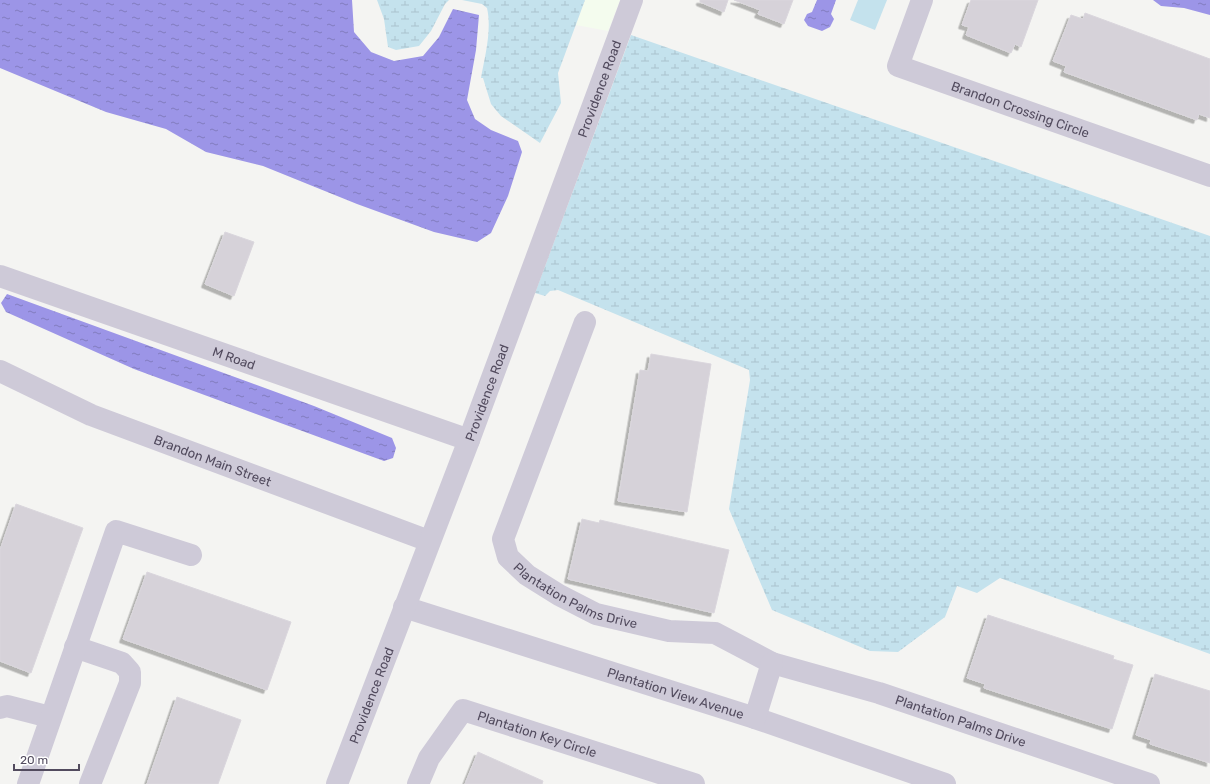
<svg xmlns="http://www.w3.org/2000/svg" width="1210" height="784" viewBox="0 0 1210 784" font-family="Rubik,sans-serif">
	<defs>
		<pattern id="wetland-marsh" width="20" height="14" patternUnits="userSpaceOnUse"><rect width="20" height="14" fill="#c4e2ed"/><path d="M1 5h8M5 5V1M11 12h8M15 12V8" fill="none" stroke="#aac3ce"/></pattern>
		<pattern id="water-ripples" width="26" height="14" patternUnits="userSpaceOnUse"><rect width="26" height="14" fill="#9c95e7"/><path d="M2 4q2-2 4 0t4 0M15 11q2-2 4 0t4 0" fill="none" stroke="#827cbe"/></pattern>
		<filter id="shadow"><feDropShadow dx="-3.5" dy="3.5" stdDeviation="0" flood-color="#0004"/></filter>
	</defs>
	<rect width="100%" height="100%" fill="#f4f4f2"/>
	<!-- commercial -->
	<path fill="#f4fcee" d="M585,0H620L608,31L576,25Z"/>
	<!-- green -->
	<path fill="#c4e2ed" d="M858,0H887L875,30L850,20Z"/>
	<!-- wetland -->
	<path fill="url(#wetland-marsh)" d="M377,0H449L445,4L431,31L419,46L396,50L388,47L384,19Z
		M462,0H585L558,73L561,103L540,143L501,116L491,104L483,78H481C485,56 492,30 487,8L482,4Z
		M631,35L1210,236V654L1000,578L977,593L957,586L945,617L898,652L870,651L772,610L729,509L750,380L749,370L558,290L550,291L545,296L535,293Z"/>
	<!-- water -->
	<path fill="url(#water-ripples)" d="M0,0H352L354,32L371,52L394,61L423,56L439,37L453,9L479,15L476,50L467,100L475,119L491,130L518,141L522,152L508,196L491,233L477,242L434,232L357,204L263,166L206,152L166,129L106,112L0,68Z
		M817,0H836L831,14L834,19L830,27L822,31L808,26L804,20L807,14L812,12Z
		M1153,0H1210V15L1184,8L1161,6Z
		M7,294L314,406L392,438L396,448L393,458L384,461L134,369L6,312L1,303Z"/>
	<!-- building -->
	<path fill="#d6d2d9" stroke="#dad6dd" filter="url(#shadow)" d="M700,0H728L724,12L700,2Z
		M734,0H793L784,24L758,14L760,10Z
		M971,0H1038L1021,47L1015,44L1011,53L966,35L969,27L962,25Z
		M1085,13L1210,59V118L1199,114L1197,120L1064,72L1066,66L1053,61L1071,15L1083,19Z
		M225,232L254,242L234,296L205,284Z
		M651,354L711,364L687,512L618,501L640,370L648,371Z
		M16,504L83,528L31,673L0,661V550Z
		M582,519L599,523L600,520L729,550L714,613L568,579Z
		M147,572L291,622L267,690L123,639Z
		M988,615L1114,656L1113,659L1133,665L1112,729L984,688L985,684L967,678Z
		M1155,674L1210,691V763L1150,744L1151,740L1136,735Z
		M177,697L241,720L218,784H147Z
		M478,752L543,781L542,784H465Z"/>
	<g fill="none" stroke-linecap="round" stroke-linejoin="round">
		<!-- minor -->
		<g stroke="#cecad8" stroke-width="22">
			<path id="s1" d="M922,0L898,66L1210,176"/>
			<path id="s2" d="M0,276L469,440"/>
			<path id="s3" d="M585,322L503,539L508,557L527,575L559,595L596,614L669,631L715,633L772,663L879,693L1149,784"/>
			<path id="s4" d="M0,371L91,415L429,541"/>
			<path id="s5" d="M404,607L755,718L945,784"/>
			<path d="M75,647L122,663L130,672V683L90,784"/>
			<path d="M0,708L7,706L50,717"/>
			<path d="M755,718L772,663"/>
			<path d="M28,784L116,531L191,555"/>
			<path id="s6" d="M337,784L469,440L632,0"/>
			<path id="s7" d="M418,784L429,758L463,710L694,784"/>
		</g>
	</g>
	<g text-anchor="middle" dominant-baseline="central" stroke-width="3.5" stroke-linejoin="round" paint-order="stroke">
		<!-- street labels -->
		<g font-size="13" fill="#524b5e" stroke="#fff">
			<text stroke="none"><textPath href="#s6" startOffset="743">Providence Road</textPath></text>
			<text stroke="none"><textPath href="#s1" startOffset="200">Brandon Crossing Circle</textPath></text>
			<text stroke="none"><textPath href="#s2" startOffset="248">M Road</textPath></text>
			<text stroke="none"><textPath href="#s6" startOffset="419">Providence Road</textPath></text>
			<text stroke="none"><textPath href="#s4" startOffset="231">Brandon Main Street</textPath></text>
			<text stroke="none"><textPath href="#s3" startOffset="330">Plantation Palms Drive</textPath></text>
			<text stroke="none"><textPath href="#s5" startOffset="285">Plantation View Avenue</textPath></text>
			<text stroke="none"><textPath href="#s6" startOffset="95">Providence Road</textPath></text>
			<text stroke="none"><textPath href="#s3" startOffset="739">Plantation Palms Drive</textPath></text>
			<text stroke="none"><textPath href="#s7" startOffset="165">Plantation Key Circle</textPath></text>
		</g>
	</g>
	<!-- scale -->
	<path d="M14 764v6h65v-6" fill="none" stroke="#524b5e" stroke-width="2"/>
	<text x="20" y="764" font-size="12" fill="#524b5e" stroke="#ffffff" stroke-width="3" paint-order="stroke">20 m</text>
</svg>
